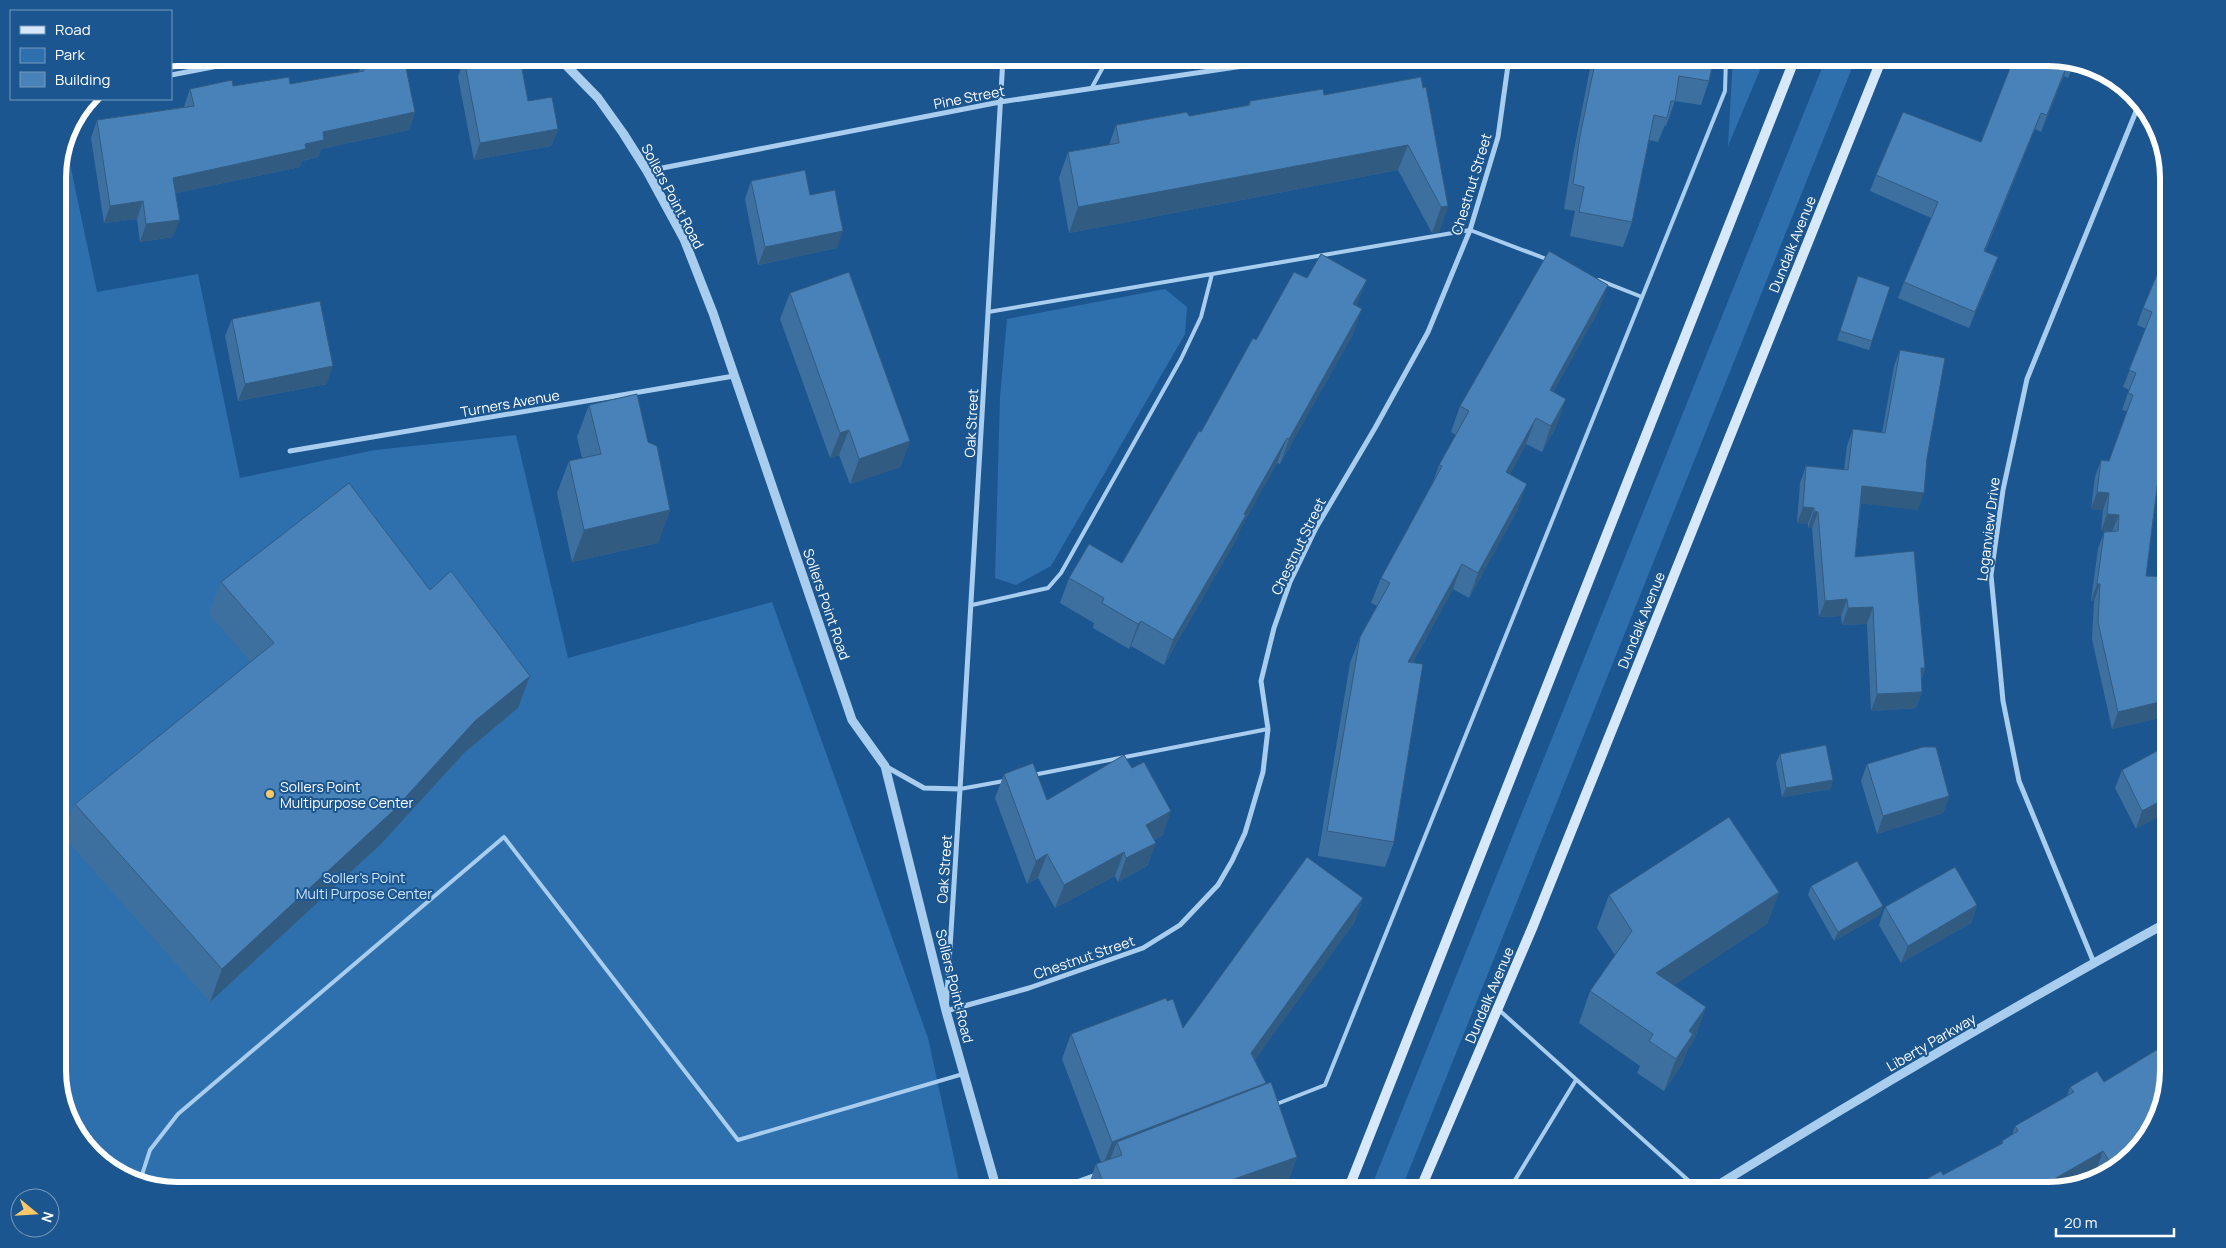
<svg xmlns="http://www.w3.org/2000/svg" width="2226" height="1248" viewBox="0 0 2226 1248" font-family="Manrope,sans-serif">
	<rect width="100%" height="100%" fill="#1b5690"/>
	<!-- green -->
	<path fill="#2e70ae" d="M1733,58H1765L1728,146Z
		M1826,58H1856L1401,1190H1370Z
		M65,140L97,292L198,274L240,478L375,450L516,435L568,658L772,602L928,1038L961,1190H178L118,1175L78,1137L58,1078V170Z
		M1165,289L1187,307L1185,334L1051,566L1016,585L995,578L1000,397L1007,319Z"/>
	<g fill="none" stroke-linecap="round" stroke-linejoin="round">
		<!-- service -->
		<path stroke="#a9cdee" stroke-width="4" d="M1091,89L1108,58
			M1599,280L1642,297
			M988,312L1212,274
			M972,605L1048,588L1061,573L1181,359L1201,317L1212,274L1470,230L1549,260
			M1033,775L1268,729
			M960,789L1004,781
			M1498,1009L1699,1190
			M1274,1105L1325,1085L1725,91L1726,58
			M140,1181L150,1150L178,1114L504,837L738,1140L963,1074
			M1054,1190L1095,1175
			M1509,1190L1576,1080"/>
		<!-- minor -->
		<path stroke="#a9cdee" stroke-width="5" d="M171,75L260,58
			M647,171L1000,102L1297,58
			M290,451L734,376
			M885,766L924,788L960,789L1003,58
			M960,789L946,1011L1029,988L1143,948L1180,925L1218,885L1232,861L1245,833L1263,772L1268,729L1261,681L1274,628L1290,582L1316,528L1375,428L1428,332L1470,230L1498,137L1509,58
			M2094,963L2019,781L2003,701L1991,575L2003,490L2027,379L2139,104"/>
		<!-- tertiary -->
		<path stroke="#a9cdee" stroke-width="9" d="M559,58L598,98L623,133L647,171L684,239L713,313L852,720L885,766L946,1011L997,1190
			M1710,1190C1860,1097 2013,1007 2168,922"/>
		<!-- secondary -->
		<path stroke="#d6e8fa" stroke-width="10" d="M1348,1190L1795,58
			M1420,1190L1533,926L1882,58"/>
	</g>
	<!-- wall -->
	<path fill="#3e709f" d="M364,58H400L415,112L409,130L321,149L318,157L302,161L300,167L176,193L173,237L140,242L137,219L104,223L91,138L97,120L184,107L190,89L290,84L359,72Z
		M879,58H921L881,67Z
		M1592,58H1714L1709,81L1701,105L1675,101L1666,126L1665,125L1658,142L1649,140L1632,222L1623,247L1570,236L1575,211L1564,209L1572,161Z
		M1986,58H2048L2074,64L2068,78L2064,76L2041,132L2035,129L1985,252L1998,257L1992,274L1969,328L1898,298L1904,282L1931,218L1870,191L1876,175L1981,142L2011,67Z
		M464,59L528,101L558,129L551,146L474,160L458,77Z
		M1421,77L1448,206L1439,232L1432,233L1398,170L1069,233L1059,178L1068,152L1109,145L1116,125L1189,116L1248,105L1250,101L1324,95Z
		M751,181L810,195L837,248L758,265L745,199Z
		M2168,254V427L2165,426L2146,576L2168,577V716L2112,729L2092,639L2094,601H2091L2098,549L2104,532H2109L2101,531L2103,510L2091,509L2095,477L2101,460L2109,461L2127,411L2122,410L2129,390L2123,387L2146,329L2137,325L2143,308Z
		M1855,285L1872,341L1869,350L1837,340Z
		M790,293L910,441L900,467L850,484L839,455L830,458L780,319Z
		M1357,306L1353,334L1280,464L1277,463L1241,527L1236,540L1164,665L1131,646L1129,649L1093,628L1094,623L1060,603L1069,578L1122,563L1256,340Z
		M1599,310L1553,392L1557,425L1542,452L1526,444L1510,474L1518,509L1469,598L1453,589L1413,662L1394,842L1385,867L1318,856L1350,663L1360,637L1377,606L1371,603L1381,578L1433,482L1439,465L1456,435L1451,432L1460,406Z
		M232,319L327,384L238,401L225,336Z
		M1900,350L1918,510L1861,503L1855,557L1925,668L1922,678V692L1916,708L1871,711L1867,624L1842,625L1841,616L1819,617L1812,528H1808V524L1797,523L1800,483L1806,466L1844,470L1847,446L1853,429L1882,433L1894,366Z
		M589,405L648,442L670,510L658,543L572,562L557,493L569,461L582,458L577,437Z
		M221,582L518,708L464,753L381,844L210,1002L63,836L75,804L251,662L209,614Z
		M2168,745L2136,829L2115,788L2122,770Z
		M1780,754L1833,780L1830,789L1782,797L1776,763Z
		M1867,764L1949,796L1943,813L1877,834L1861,781Z
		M1004,774L1047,800L1163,835L1154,840L1156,843L1147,866L1118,882L1115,876L1055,908L1038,878L1027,884L995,798Z
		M1811,886L1880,915L1834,941L1808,895Z
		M1779,892L1767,924L1674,985L1706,1007L1694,1040L1688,1049L1681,1066L1664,1091L1637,1073L1640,1066L1579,1023L1590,991L1615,955L1597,928L1609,895Z
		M1363,898L1354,923L1254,1060L1266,1083L1265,1085L1297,1157L1285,1189L1282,1190H1087L1096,1164L1101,1162L1062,1059L1071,1034L1167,1001L1183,1028Z
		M1977,905L1971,923L1901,963L1879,925L1885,907Z
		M2168,1043L2109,1174L2102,1176L2097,1168L2068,1185L2048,1190L1943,1175L2001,1144L2002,1141L2012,1135L2015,1126L2067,1096L2070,1087L2104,1082Z"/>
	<!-- shaded-wall -->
	<path fill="#325b82" d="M884,58H921L881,67Z
		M2068,63L2064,76L2041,132L2047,115Z
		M415,112L409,130L321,149L318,157L302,161L300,167L167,195L173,178L323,132Z
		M2041,113L2035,129L1978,268L1984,251Z
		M558,129L551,146L474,160L480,143Z
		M1408,145L1398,170L1069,233L1078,207Z
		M143,201L137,219L104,223L110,206Z
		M1448,206L1439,232L1432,233L1441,207Z
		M180,220L173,237L140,242L146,224Z
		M843,231L837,248L758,265L765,247Z
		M1998,257L1992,274L1969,328L1975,312Z
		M1367,280L1357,305L1344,329L1353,304Z
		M1608,285L1599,310L1540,415L1550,390Z
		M1362,309L1353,334L1280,464L1289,439Z
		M333,366L327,384L238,401L245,384Z
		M1566,399L1557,425L1542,452L1551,426Z
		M1536,418L1526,444L1497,498L1506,472Z
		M849,430L839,455L830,458L840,433Z
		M1287,438L1277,463L1241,528L1236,540L1164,665L1173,640Z
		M910,441L900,467L850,484L859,459Z
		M1527,484L1518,509L1469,598L1478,573Z
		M1862,486L1924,493L1918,510L1856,503Z
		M2097,492L2109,493L2103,510L2091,509Z
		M1803,507L1814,508L1808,524L1797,523Z
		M670,510L658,543L572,562L584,530Z
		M1814,511L1818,512L1812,528H1808Z
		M2107,514L2119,515L2112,532L2101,531Z
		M1462,564L1453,589L1399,687L1408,662Z
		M2097,584H2100L2094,601H2091Z
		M1847,599L1841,616L1819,617L1825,601Z
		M1873,607L1867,624L1842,625L1848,608Z
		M1141,621L1131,646L1129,649L1138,624Z
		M1921,668H1925L1919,684Z
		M530,676L518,708L464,753L381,844L210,1002L222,969L475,721Z
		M1922,692L1916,708L1871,711L1877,694Z
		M2168,700V716L2112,729L2118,712Z
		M1833,780L1830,789L1782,797L1786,788Z
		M1949,796L1943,813L1877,834L1883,816Z
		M2168,797V812L2136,829L2142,811Z
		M1171,811L1163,835L1138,849L1146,825Z
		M1156,843L1147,866L1118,882L1126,858Z
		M1124,852L1115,876L1055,908L1064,885Z
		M1047,854L1038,878L1027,884L1036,861Z
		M1779,892L1767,924L1644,1005L1656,973Z
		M1363,898L1354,923L1242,1078L1251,1053Z
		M1977,905L1971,923L1901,963L1908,946Z
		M1883,906L1880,915L1834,941L1838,932Z
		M1706,1007L1694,1040L1688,1049L1681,1066L1664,1091L1676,1059L1689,1031Z
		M1266,1083L1257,1108L1122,1155L1117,1142L1108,1165L1102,1167L1112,1142Z
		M2155,1120L2153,1130L2141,1142L2139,1129Z
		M2137,1146L2109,1174L2105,1175L2110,1162Z
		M2103,1151L2097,1168L2068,1185L2048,1190H2035Z
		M1297,1157L1285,1189L1282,1190H1203Z"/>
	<!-- building -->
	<path fill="#4882b9" stroke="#325b82" d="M365,58H404L415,112L323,132L324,140L305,144L306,149L173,178L180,220L146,224L143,201L110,206L97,120L194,106L190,89L232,80L233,86L289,77L290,84L364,71L363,66L367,65Z
		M474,58H520L528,101L552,97L558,129L480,143L464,59Z
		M1596,58H1714L1709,81L1679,76L1675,101H1671L1667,118L1654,115L1632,222L1579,212L1584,187L1573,184L1580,136Z
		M2014,58H2048L2068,63L2047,115L2041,113L1984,251L1998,257L1975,312L1904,282L1938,202L1876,175L1903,112L1981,142Z
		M1421,77L1423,88L1426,87L1448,206L1441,207L1408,145L1078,207L1068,152L1119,143L1116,125L1187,112L1189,116L1250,105V101L1323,89L1324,95Z
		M805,170L810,195L835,190L843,231L765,247L751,181Z
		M1549,251L1608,285L1550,390L1566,399L1551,426L1536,418L1506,472L1527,484L1478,573L1462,564L1408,662L1423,664L1394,842L1327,831L1360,637L1390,583L1381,578L1442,466L1439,465L1469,411L1460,406Z
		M2166,253L2168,254V408H2167L2146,576L2168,577V700L2118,712L2098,622L2100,584H2097L2104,532L2118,531L2119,515L2107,514L2109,493L2097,492L2101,460L2109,461L2133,395L2128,393L2136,373L2129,370L2152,312L2143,308Z
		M1321,254L1367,280L1353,304L1362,309L1289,439L1287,438L1244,514L1246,515L1173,640L1141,621L1138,624L1102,603L1104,598L1069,578L1089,544L1122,563L1199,431L1201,432L1253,338L1256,340L1294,272L1307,278Z
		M849,272L910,441L859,459L849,430L840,433L790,293Z
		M1858,276L1890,287L1872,341L1840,331Z
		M320,301L333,366L245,384L232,319Z
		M1900,350L1945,358L1927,458L1924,493L1862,486L1855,557L1914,551L1925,668H1921L1922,692L1877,694L1873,607L1848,608L1847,599L1825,601L1818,512L1814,511V508L1803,507L1806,466L1848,470L1853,429L1885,433Z
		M637,394L648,442L657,446L670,510L584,530L569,461L601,454L589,405Z
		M349,483L430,590L451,571L530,676L475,721L393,811L222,969L75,804L274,643L221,582Z
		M1826,745L1833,780L1786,788L1780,754Z
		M2168,745V797L2142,811L2122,770Z
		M1923,747H1936L1949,796L1883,816L1867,764Z
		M1124,755L1132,768L1144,762L1171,811L1146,825L1156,843L1126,858L1124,852L1064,885L1047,854L1036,861L1004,774L1033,763L1047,800Z
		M1729,817L1779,892L1656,973L1706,1007L1689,1031L1693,1034L1676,1059L1649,1041L1653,1034L1590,991L1632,931L1609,895Z
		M1307,857L1363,898L1251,1053L1266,1083L1112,1142L1071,1034L1166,998L1167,1001L1173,999L1183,1028Z
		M1857,861L1883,906L1838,932L1811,886Z
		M1955,867L1977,905L1908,946L1885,907Z
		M2168,1043V1070L2155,1120L2139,1129L2145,1138L2137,1146L2110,1162L2103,1151L2035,1190H1907L1941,1171L1943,1175L2003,1143L2002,1141L2018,1131L2015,1126L2074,1092L2070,1087L2097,1071L2104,1082Z
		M1271,1082L1297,1157L1203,1190H1106L1096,1164L1122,1155L1117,1142Z"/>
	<!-- markers -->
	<circle fill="#ffc866" stroke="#1b5690" stroke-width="2" cx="270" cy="794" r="5"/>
	<g text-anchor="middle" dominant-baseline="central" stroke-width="4" stroke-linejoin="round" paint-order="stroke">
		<!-- street labels -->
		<g font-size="14" fill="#fff" stroke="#1b5690">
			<text transform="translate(969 97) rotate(-11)">Pine Street</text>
			<text transform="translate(1471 184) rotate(-73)">Chestnut Street</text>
			<text transform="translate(673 196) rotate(62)">Sollers Point Road</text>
			<text transform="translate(1792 244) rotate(-68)">Dundalk Avenue</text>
			<text transform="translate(510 403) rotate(-10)">Turners Avenue</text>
			<text transform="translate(971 423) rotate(-87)">Oak Street</text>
			<text transform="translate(1988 529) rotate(-83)">Loganview Drive</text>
			<text transform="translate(1298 546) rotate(-64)">Chestnut Street</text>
			<text transform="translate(827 604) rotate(71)">Sollers Point Road</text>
			<text transform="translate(1641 620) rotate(-68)">Dundalk Avenue</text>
			<text transform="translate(944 869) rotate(-86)">Oak Street</text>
			<text transform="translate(1084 957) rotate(-19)">Chestnut Street</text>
			<text transform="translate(955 986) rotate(76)">Sollers Point Road</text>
			<text transform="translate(1489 995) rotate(-67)">Dundalk Avenue</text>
			<text transform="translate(1931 1042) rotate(-30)">Liberty Parkway</text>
		</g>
		<!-- poi labels -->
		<g font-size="14" fill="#fff" stroke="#1b5690" text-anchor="start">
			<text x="280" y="786">Sollers Point<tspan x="280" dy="16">Multipurpose Center</tspan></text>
		</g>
		<!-- park labels -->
		<g font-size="14" fill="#cfe6fa" stroke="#1b5690">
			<text x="364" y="877">Soller's Point<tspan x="364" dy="16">Multi Purpose Center</tspan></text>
		</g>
	</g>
	<!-- crop -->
	<path d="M0 0H2226V1248H0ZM178 66H2048A112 112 0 0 1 2160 178V1070A112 112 0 0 1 2048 1182H178A112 112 0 0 1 66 1070V178A112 112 0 0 1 178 66Z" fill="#1b5690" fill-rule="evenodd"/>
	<path fill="none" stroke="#fff" stroke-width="6" d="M178 66H2048A112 112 0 0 1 2160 178V1070A112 112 0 0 1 2048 1182H178A112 112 0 0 1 66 1070V178A112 112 0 0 1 178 66Z"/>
	<!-- legend -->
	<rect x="10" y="10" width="162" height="90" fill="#1b5690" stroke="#769abc"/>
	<rect x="20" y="26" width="25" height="8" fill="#d6e8fa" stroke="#769abc"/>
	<text x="55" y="35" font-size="15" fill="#ffffff">Road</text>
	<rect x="20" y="48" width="25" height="15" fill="#2e70ae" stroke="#769abc"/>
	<text x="55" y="60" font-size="15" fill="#ffffff">Park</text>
	<rect x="20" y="72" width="25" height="15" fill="#4882b9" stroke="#769abc"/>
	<text x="55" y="85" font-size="15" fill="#ffffff">Building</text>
	<!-- north arrow -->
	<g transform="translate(35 1213) rotate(108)"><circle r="24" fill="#1b5690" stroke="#769abc"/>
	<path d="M0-4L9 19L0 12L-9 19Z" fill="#ffc866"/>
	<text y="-8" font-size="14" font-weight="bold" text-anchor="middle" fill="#ffffff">N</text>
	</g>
	<!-- scale -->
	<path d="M2056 1228v8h118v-8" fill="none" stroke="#ffffff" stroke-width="2.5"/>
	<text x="2064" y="1228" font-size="15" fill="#ffffff" stroke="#1b5690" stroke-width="4" paint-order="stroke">20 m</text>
</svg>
